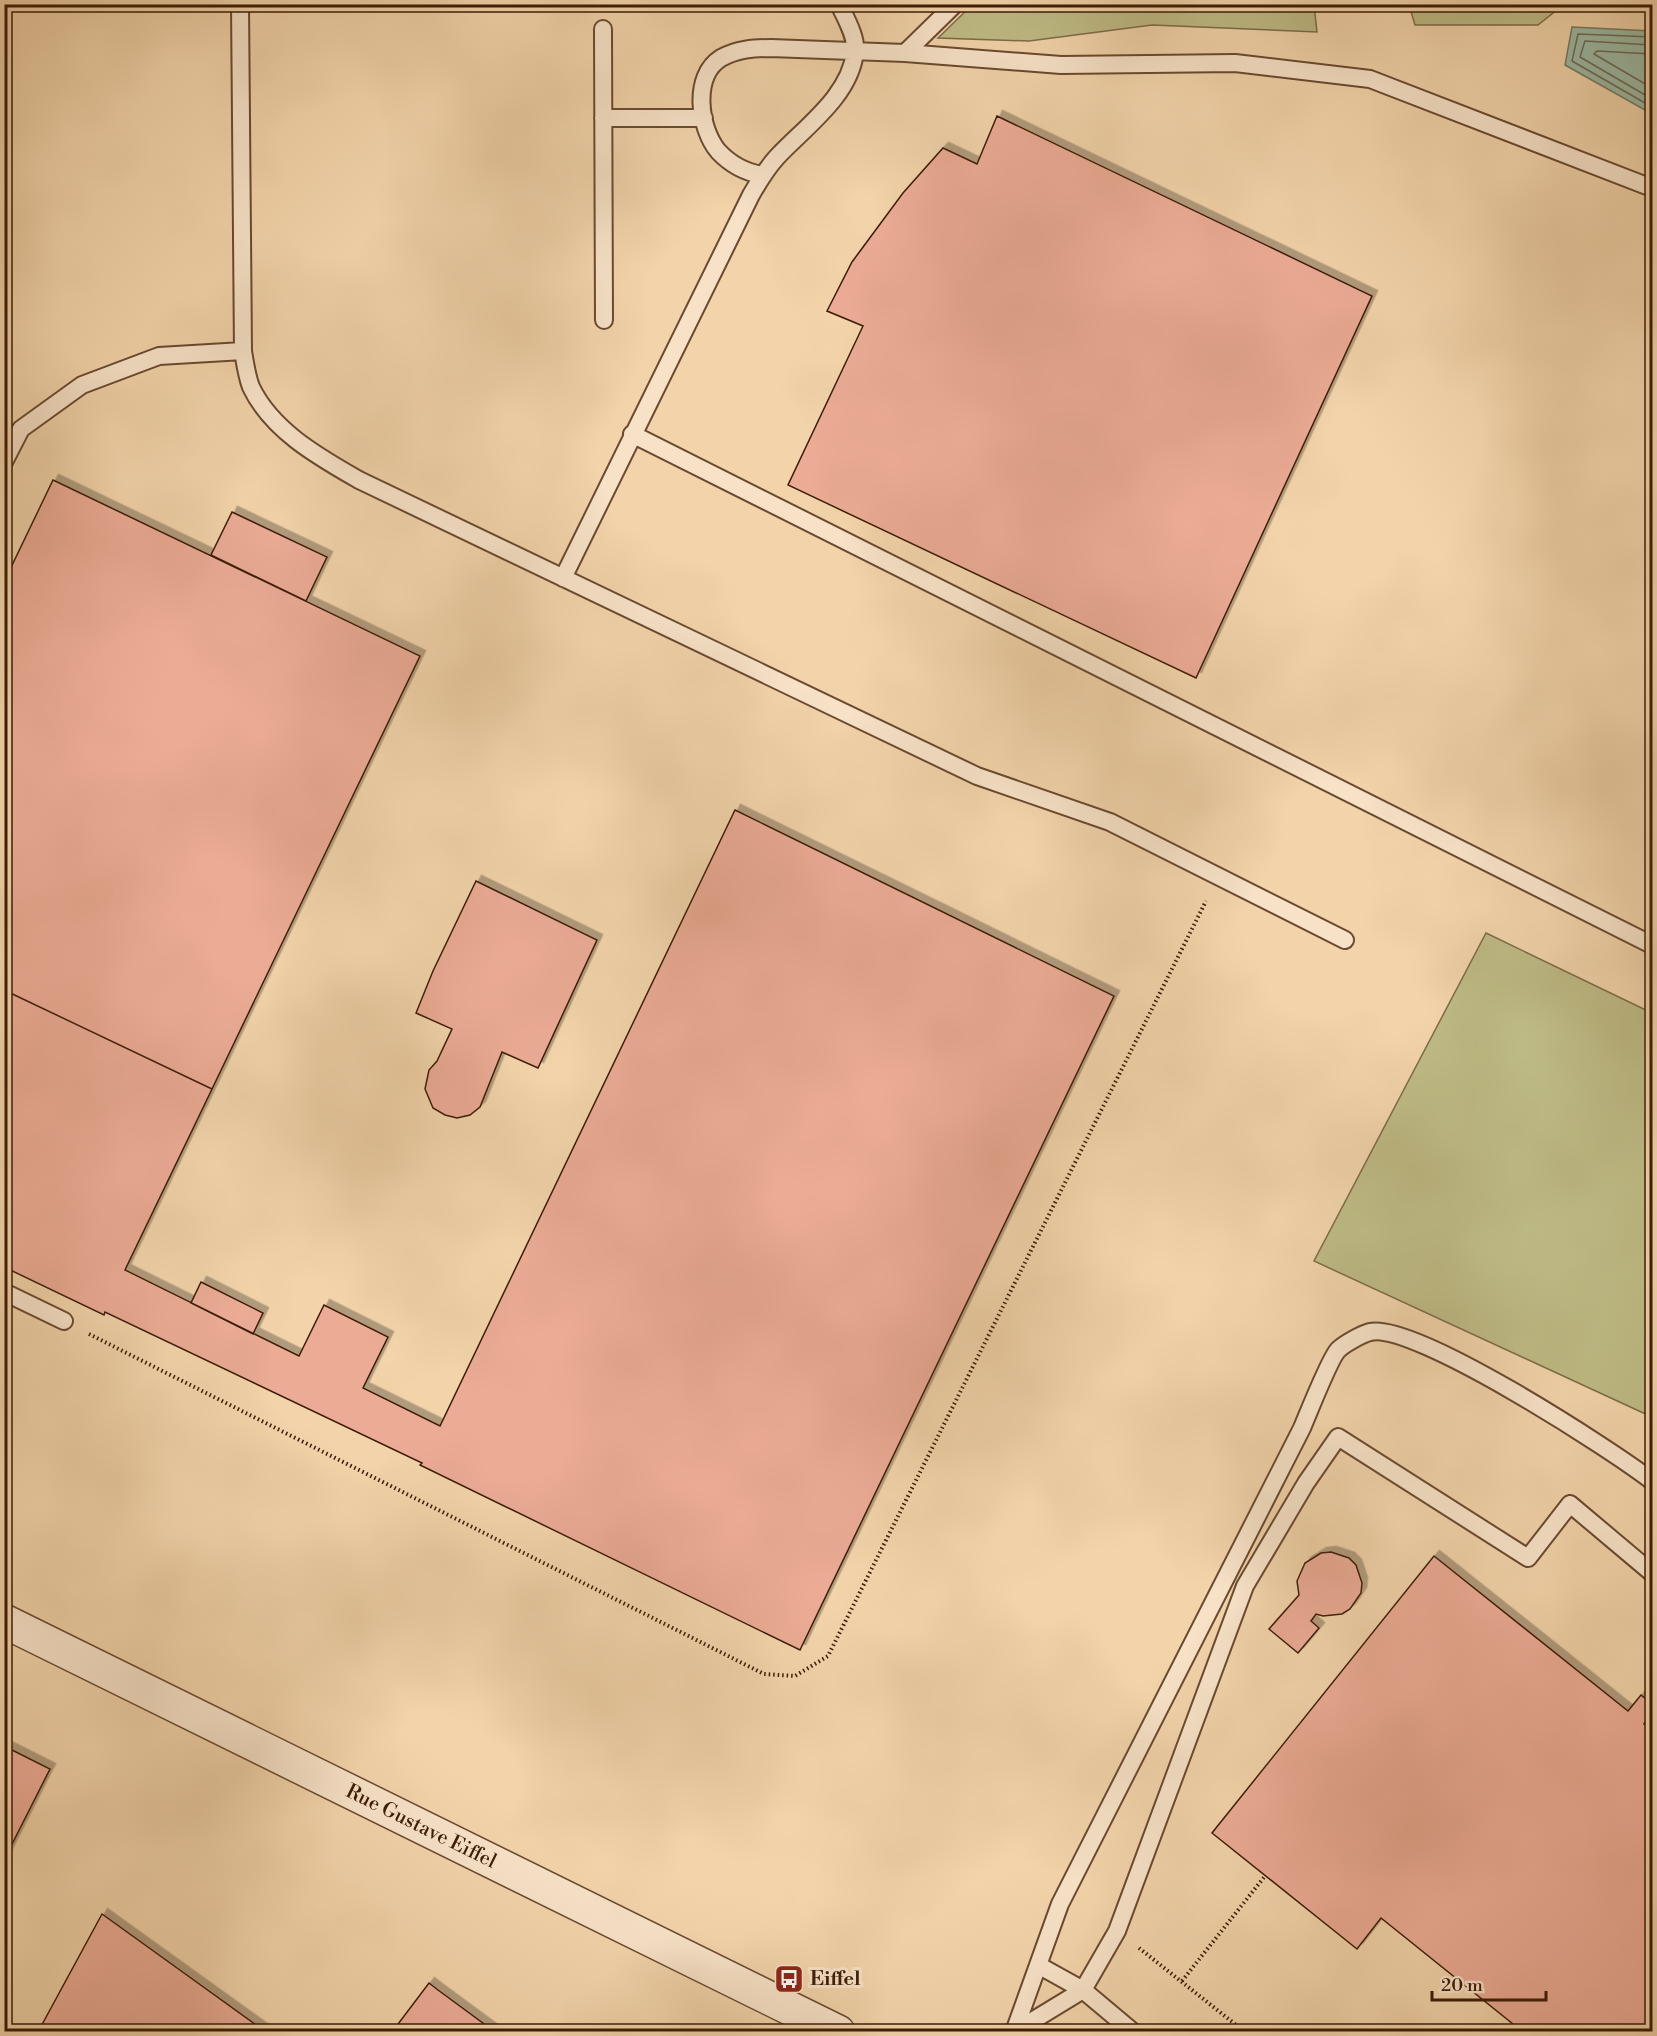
<svg xmlns="http://www.w3.org/2000/svg" width="1657" height="2036" viewBox="0 0 1657 2036" font-family="'Libre Bodoni',serif">
	<defs>
		<filter id="shadow"><feDropShadow dx="5.5" dy="-5.5" stdDeviation="0" flood-color="#0004"/></filter>
	</defs>
	<rect width="100%" height="100%" fill="#f2d3aa"/>
	<filter id="stains"><feTurbulence type="fractalNoise" baseFrequency=".00333" numOctaves="4"/><feColorMatrix values="0 0 0 0 .2 0 0 0 0 .09 0 0 0 0 .02 0 0 0 .5 -.17"/></filter>
	<radialGradient id="worn" r=".72"><stop offset=".6" stop-color="#630" stop-opacity="0"/><stop offset="1" stop-color="#630" stop-opacity=".3"/></radialGradient>
	<!-- green -->
	<path fill="#bebb86" stroke="#7e6c46" stroke-width="1.5" d="M973,4L1314,5L1317,32L1152,25L1029,41L938,38Z
		M1409,5V4L1563,5L1538,25H1415Z
		M1486,933L1652,1013V1417L1314,1261Z"/>
	<!-- water -->
	<path fill="#9cb9a4" stroke="#767b65" stroke-width="1.5" d="M1572,27L1652,31V114L1565,65Z"/>
	<g fill="none" stroke-linecap="round" stroke-linejoin="round">
		<!-- shore -->
		<path stroke="#6c6b56" stroke-width="1.5" d="M1652,37L1578,34L1572,61L1652,107
			M1652,45L1585,41L1580,57L1652,99
			M1652,54L1597,51L1594,54L1652,88"/>
	</g>
	<!-- building -->
	<path fill="#ebab95" stroke="#3d1d07" stroke-width="1.5" filter="url(#shadow)" d="M997,116L1372,296L1196,678L788,485L863,326L827,311L852,262L903,193L943,148L977,164Z
		M53,480L420,656L212,1089L4,990V582Z
		M232,512L327,557L306,601L211,555Z
		M735,810L1114,996L800,1650L420,1465L422,1463L105,1312L104,1315L4,1267V990L212,1089L125,1270L299,1356L324,1305L388,1337L363,1388L440,1426Z
		M476,881L597,940L538,1068L502,1052L480,1107L470,1115L457,1118L445,1115L433,1108L425,1089L429,1070L437,1061L452,1029L416,1013L433,971Z
		M201,1282L263,1313L253,1334L191,1303Z
		M1331,1552L1349,1558L1356,1565L1362,1583L1361,1593L1350,1609L1342,1614L1323,1616L1316,1614L1311,1621L1319,1628L1298,1653L1269,1629L1299,1595L1297,1581L1305,1563L1321,1553Z
		M1434,1556L1628,1711L1641,1695L1652,1704V1713L1644,1724L1652,1731V2032H1523L1381,1918L1357,1949L1212,1833Z
		M4,1746L50,1769L4,1860Z
		M102,1914L266,2032H38Z
		M429,1983L438,1990L495,2032H392Z"/>
	<g fill="none" stroke-linecap="round" stroke-linejoin="round">
		<!-- service casing -->
		<g stroke="#6a4a30" stroke-width="20">
			<path id="service" d="M240,4L243,351C245,363 247,377 251,387C272,431 319,457 359,480L977,776L1110,822L1345,940
				M603,29L604,320
				M905,53L1061,65L1235,63L1370,79L1652,188
				M603,118H704
				M762,175C744,172 730,164 718,151C699,128 692,76 721,58C737,49 754,48 771,48L905,53L955,4
				M632,434L1652,945
				M4,462L21,429L82,385L159,356L243,351
				M563,578L751,195C759,181 766,169 777,157C805,127 850,96 855,52C857,37 845,17 839,4
				M4,1292L64,1321
				M1038,1965L1083,1990L1133,2032
				M1014,2032L1060,1904L1302,1428C1308,1414 1330,1358 1338,1350C1344,1344 1362,1334 1370,1332C1413,1321 1612,1450 1652,1481
				M1014,2032L1083,1990L1117,1931L1245,1586L1306,1483L1338,1437L1528,1558L1570,1504L1652,1573"/>
		</g>
		<!-- minor casing -->
		<g stroke="#6a4a30" stroke-width="36">
			<g id="minor">
				<path id="s1" d="M4,1621L838,2032"/>
			</g>
		</g>
		<!-- path -->
		<path stroke="#3d1d07" stroke-width="4" stroke-dasharray="1.5 3" stroke-linecap="butt" d="M89,1334L764,1674L795,1676L828,1656L1206,901
			M1139,1948L1245,2032
			M1182,1981L1265,1876"/>
		<!-- service -->
		<use href="#service" stroke="#f7e2c8" stroke-width="16"/>
		<!-- minor -->
		<use href="#minor" stroke="#f7e2c8" stroke-width="33"/>
	</g>
	<!-- icons -->
	<defs>
		<g id="bus-square" transform="scale(1.5)"><rect x="-9" y="-9" width="18" height="18" rx="4" fill="#8f2418" stroke="#f7e2c8"/><path d="M-5-6H5V4H4V6H2V4H-2V6H-4V4H-5ZM-3.5-4V0h7V-4ZM-3.5 1.2v1.5H-2V1.2ZM2 1.2v1.5H3.5V1.2Z" fill="#fff"/></g>
	</defs>
	<g fill-rule="evenodd">
		<use href="#bus-square" x="789" y="1979"/>
	</g>
	<g text-anchor="middle" dominant-baseline="central" stroke-width="6" stroke-linejoin="round" paint-order="stroke">
		<!-- street labels -->
		<g font-size="20" fill="#3d1d07" stroke="#f7e2c8">
			<text stroke="none"><textPath href="#s1" startOffset="465">Rue Gustave Eiffel</textPath></text>
		</g>
		<!-- poi labels -->
		<g font-size="20" font-weight="bold" fill="#3d1d07" stroke="#f7e2c8" text-anchor="start">
			<text x="810" y="1979">Eiffel</text>
		</g>
	</g>
	<!-- margin -->
	<rect width="1657" height="2036" fill="none" stroke="#f2d3aa" stroke-width="24"/>
	<rect x="6" y="6" width="1645" height="2024" fill="none" stroke="#3d1d07" stroke-width="3"/>
	<rect x="12" y="12" width="1633" height="2012" fill="none" stroke="#3d1d07" stroke-width="1.5"/>
	<!-- scale -->
	<path d="M1432 1991v9h114v-9" fill="none" stroke="#3d1d07" stroke-width="3"/>
	<text x="1441" y="1991" font-size="18" fill="#3d1d07" stroke="#f7e2c8" stroke-width="4.5" paint-order="stroke">20 m</text>
	<rect width="100%" height="100%" filter="url(#stains)"/>
	<rect width="100%" height="100%" fill="url(#worn)"/>
</svg>
